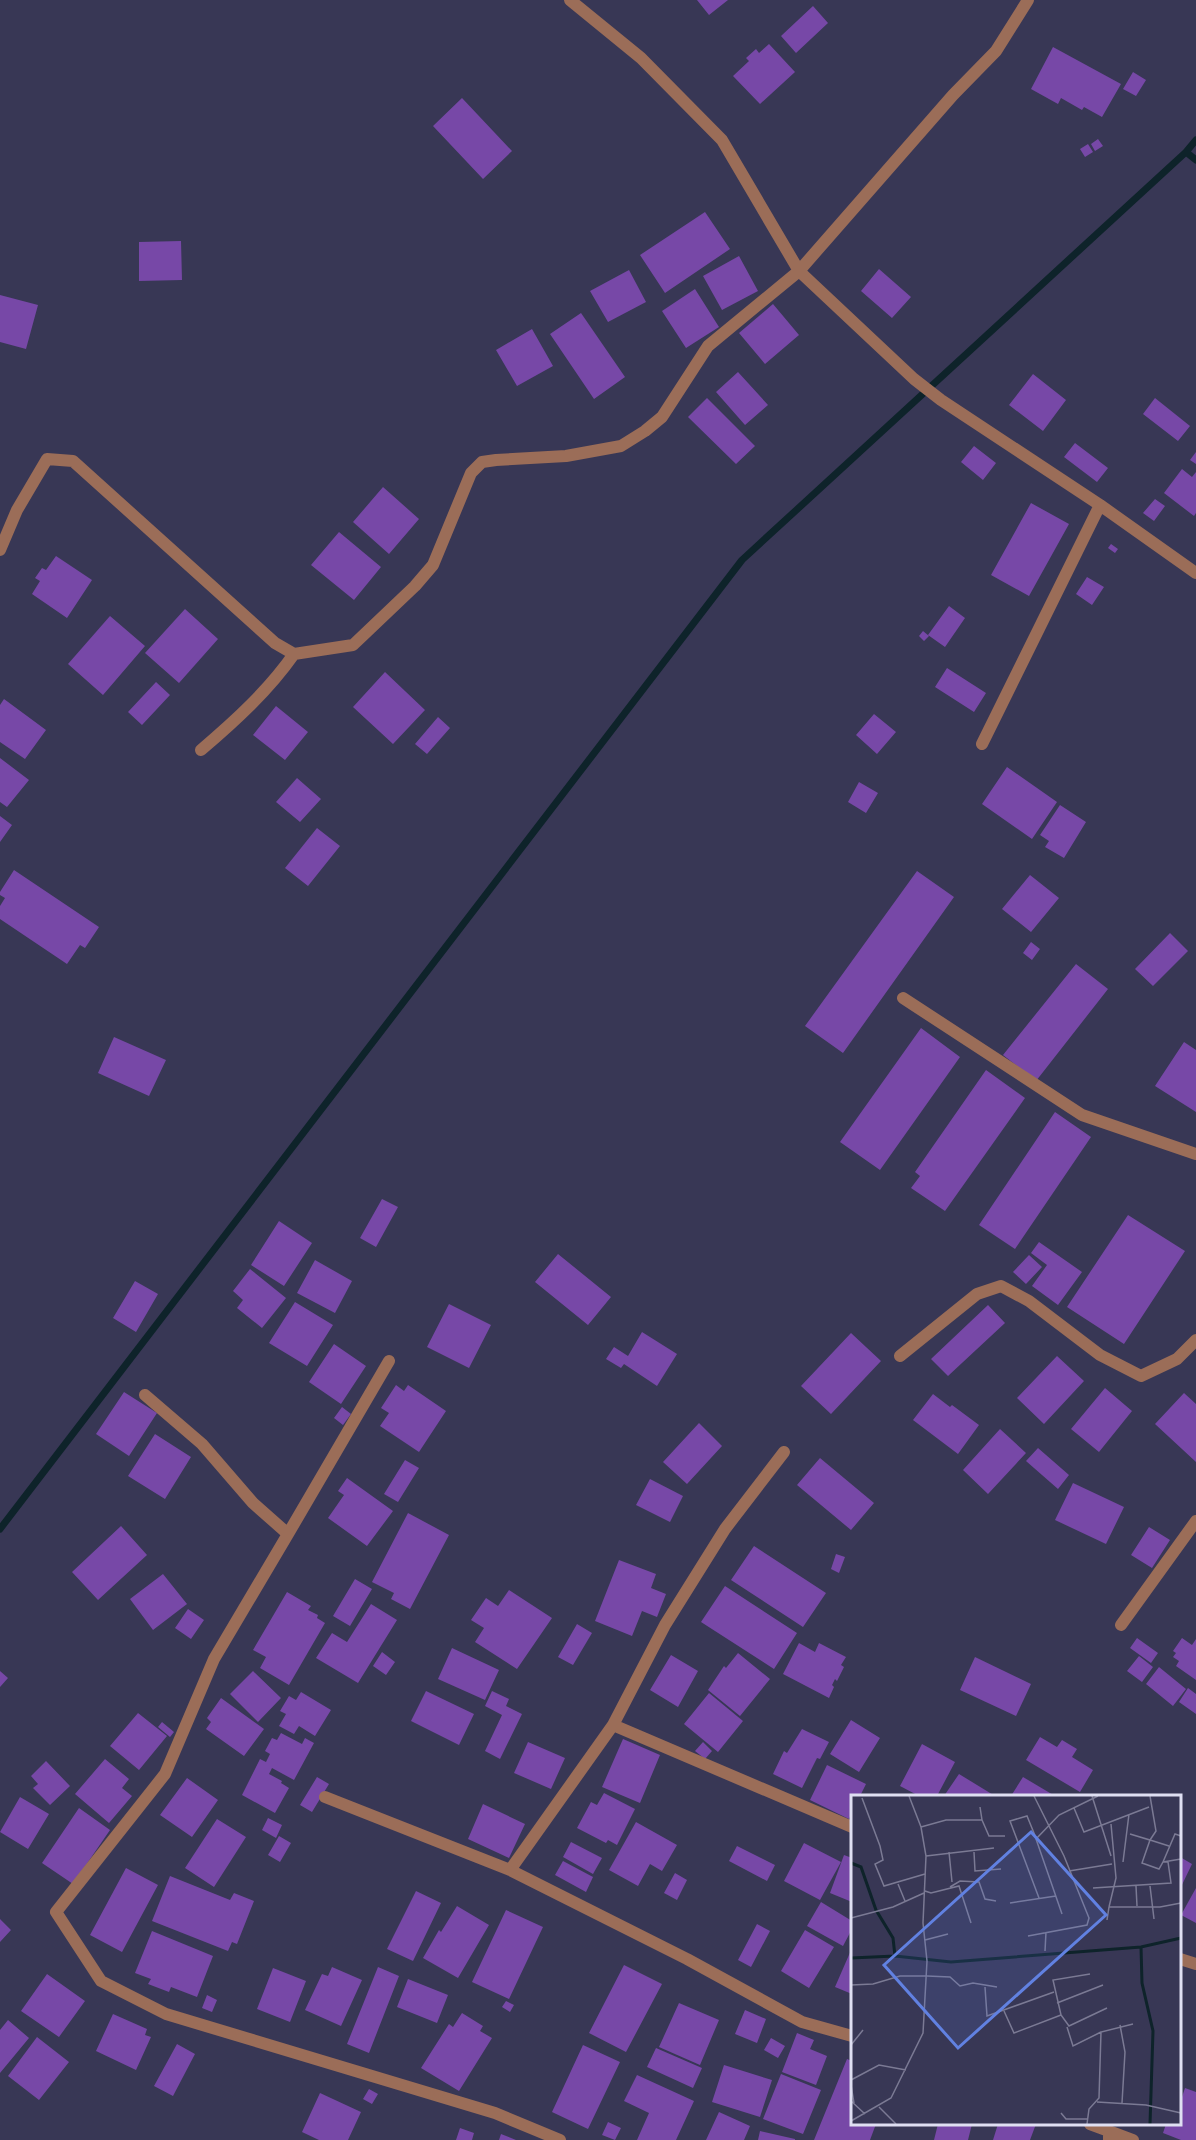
<svg xmlns="http://www.w3.org/2000/svg" width="1196" height="2140" font-family="Signika,sans-serif">
<rect width="100%" height="100%" fill="#383755"/>
<g fill="none" stroke-linecap="round" stroke-linejoin="round">
<path stroke="#0e232a" stroke-width="7" d="M1186 152 1196 160
M0 1529 742 560 1186 152 1196 140"/>
</g>
<path fill="#7748a7" d="M697 0H728L709 15Z
M813 6 828 23 796 53 781 36Z
M769 44 795 72 760 104 733 76 749 61 746 58 756 49 759 53Z
M1053 47 1121 84 1102 117 1084 107 1082 110 1061 98 1058 104 1031 89Z
M1133 72 1146 80 1136 96 1123 89Z
M462 98 512 151 483 179 433 126Z
M1098 139 1103 146 1095 151 1091 144Z
M1088 144 1093 152 1085 157 1080 149Z
M705 212 730 249 665 293 640 255Z
M181 241 182 280 139 281V242Z
M739 256 758 291 722 310 703 276Z
M879 269 911 297 892 318 861 291Z
M629 270 646 302 608 322 590 291Z
M695 289 719 327 686 348 662 311Z
M0 295 38 305 26 349 0 342Z
M773 304 799 335 765 364 739 333Z
M581 313 625 377 594 399 550 334Z
M532 329 553 366 517 386 496 350Z
M738 372 768 405 745 425 716 392Z
M1033 374 1066 400 1043 431 1009 405Z
M707 398 755 446 736 464 688 417Z
M1155 398 1190 426 1178 441 1143 414Z
M1075 443 1108 468 1097 482 1064 457Z
M974 446 996 463 983 480 961 462Z
M1196 452V464L1190 460Z
M1182 469 1192 477 1196 472V513L1194 516 1164 493Z
M383 487 419 519 389 554 353 522Z
M1155 499 1165 506 1154 521 1143 513Z
M1031 503 1069 524 1029 596 991 575Z
M339 532 381 567 354 600 311 565Z
M1111 544 1118 549 1115 553 1108 548Z
M56 556 92 580 67 618 32 594 40 581 35 578 42 568 46 570Z
M1087 577 1104 587 1092 605 1076 594Z
M949 606 965 618 945 647 928 635Z
M185 609 218 639 179 683 145 653Z
M110 616 145 646 103 695 68 664Z
M923 631 929 636 924 641 919 636Z
M947 668 986 693 974 712 935 687Z
M385 672 425 710 393 744 353 707Z
M156 682 170 695 142 725 128 712Z
M4 699 46 730 25 759 0 742V705Z
M276 706 308 732 285 760 253 735Z
M874 714 896 732 877 754 856 735Z
M438 717 450 728 427 754 415 744Z
M0 758 29 780 7 807 0 802Z
M1007 767 1057 802 1032 839 982 804Z
M297 778 321 799 300 822 276 802Z
M859 782 878 793 866 813 848 802Z
M1060 805 1086 822 1064 858 1045 847 1049 841 1040 835Z
M0 816 12 825 0 842Z
M317 828 340 846 308 886 285 868Z
M14 870 99 927 85 948 80 945 67 964 0 919V906L5 898 0 895V892Z
M917 871 954 897 843 1053 805 1026Z
M1030 875 1059 898 1031 932 1002 909Z
M1170 933 1188 951 1153 986 1135 969Z
M1031 942 1040 949 1032 960 1023 953Z
M1076 964 1108 989 1036 1081 1003 1055Z
M921 1028 960 1057 880 1170 840 1142Z
M114 1037 166 1060 149 1096 98 1073Z
M1184 1042 1196 1050V1112L1155 1086Z
M986 1070 1025 1098 945 1211 911 1188 920 1176 915 1172Z
M1055 1112 1091 1137 1015 1249 979 1225Z
M382 1199 398 1207 376 1247 360 1238Z
M1128 1215 1185 1251 1124 1344 1067 1307Z
M279 1221 312 1243 284 1286 251 1265Z
M1039 1242 1082 1272 1058 1305 1032 1286 1047 1265 1031 1253Z
M558 1254 611 1297 588 1325 535 1282Z
M1029 1255 1042 1267 1026 1284 1013 1272Z
M315 1260 352 1281 335 1313 297 1293Z
M250 1269 286 1298 262 1328 237 1308 243 1300 233 1291Z
M135 1281 158 1294 136 1332 113 1318Z
M295 1302 333 1325 307 1366 269 1343Z
M449 1304 491 1325 469 1368 427 1347Z
M988 1305 1005 1323 948 1376 931 1359Z
M642 1332 677 1354 657 1386 624 1364 621 1368 606 1359 614 1347 628 1356Z
M851 1333 881 1361 831 1414 801 1386Z
M334 1344 366 1366 341 1404 309 1382Z
M1057 1356 1084 1381 1044 1424 1017 1398Z
M396 1385 404 1391 408 1385 446 1411 419 1452 380 1426 389 1413 381 1408Z
M1105 1388 1132 1411 1099 1452 1071 1429Z
M124 1392 157 1413 129 1456 96 1434Z
M1184 1393 1196 1404V1462L1155 1424Z
M933 1394 950 1407 952 1405 979 1425 958 1454 913 1420Z
M342 1407 351 1414 343 1425 334 1418Z
M699 1423 722 1446 687 1484 663 1462Z
M1000 1429 1026 1453 988 1494 963 1470Z
M155 1434 191 1457 165 1499 128 1476Z
M1038 1448 1069 1475 1058 1489 1026 1461Z
M820 1458 874 1503 851 1530 797 1485Z
M405 1460 419 1468 398 1502 384 1494Z
M347 1478 393 1511 367 1546 328 1518 344 1495 338 1491Z
M650 1479 683 1496 670 1522 636 1505Z
M1073 1483 1124 1507 1106 1544 1055 1520Z
M408 1513 449 1535 410 1609 391 1599 394 1593 372 1582Z
M121 1526 147 1555 98 1600 72 1572Z
M1149 1527 1170 1540 1152 1568 1131 1555Z
M754 1546 826 1593 803 1627 731 1580Z
M836 1554 845 1557 839 1573 831 1569Z
M619 1560 656 1574 651 1588 666 1594 657 1617 642 1611 632 1636 595 1621Z
M163 1574 187 1604 153 1630 130 1599Z
M355 1579 372 1589 350 1626 333 1616Z
M725 1586 797 1633 774 1669 701 1622Z
M509 1590 552 1618 517 1669 475 1642 484 1628 471 1620 486 1598 498 1606Z
M287 1592 311 1606 308 1610 318 1615 317 1618 325 1623 289 1685 260 1668 266 1657 253 1650Z
M371 1604 397 1620 358 1683 316 1658 332 1633 347 1642Z
M188 1609 204 1620 191 1639 175 1628Z
M577 1624 592 1633 573 1665 558 1657Z
M1137 1638 1158 1653 1151 1663 1130 1648Z
M1182 1638 1192 1645 1196 1639V1680L1176 1666 1179 1661 1173 1657 1176 1653 1173 1651Z
M799 1643 815 1652 819 1643 846 1657 841 1665 844 1667 837 1681 835 1679 832 1685 834 1687 829 1698 783 1674Z
M452 1648 499 1670 485 1700 438 1679Z
M382 1652 395 1662 386 1675 373 1666Z
M738 1653 770 1679 740 1716 708 1690 724 1666 726 1668Z
M671 1655 698 1671 678 1707 650 1690Z
M1139 1656 1153 1667 1142 1682 1127 1671Z
M975 1657 1031 1684 1016 1716 960 1690Z
M1159 1667 1186 1689 1173 1706 1146 1684Z
M0 1671 8 1678 0 1687Z
M253 1671 281 1698 258 1722 230 1694Z
M1188 1688 1196 1694V1714L1179 1702Z
M426 1691 474 1714 459 1745 411 1721Z
M492 1691 509 1699 506 1706 522 1714 500 1759 485 1751 502 1715 485 1706Z
M301 1692 331 1710 315 1736 299 1726 294 1734 279 1726 286 1714 280 1711 289 1696 296 1700Z
M709 1693 743 1721 718 1752 684 1724Z
M221 1698 264 1729 244 1756 206 1729 211 1722 207 1718Z
M138 1713 167 1736 139 1770 110 1746Z
M851 1720 880 1738 859 1772 830 1754Z
M162 1722 174 1732 170 1737 158 1727Z
M802 1729 829 1742 820 1759 817 1758 802 1788 773 1774 784 1751 787 1753Z
M281 1733 302 1744 305 1738 314 1743 294 1780 272 1768 269 1774 282 1781 281 1783 289 1788 275 1813 242 1795 260 1759 266 1762 270 1754 265 1751 272 1738 277 1740Z
M1040 1737 1057 1747 1062 1740 1077 1749 1072 1757 1093 1770 1080 1792 1026 1760Z
M623 1739 660 1755 640 1803 602 1787Z
M528 1742 565 1758 551 1789 514 1773Z
M703 1742 712 1751 705 1759 695 1751Z
M922 1744 955 1762 937 1796H919L900 1786Z
M105 1759 129 1779 122 1788 132 1796 109 1823 75 1794Z
M46 1761 70 1786 50 1805 33 1788 38 1784 31 1776Z
M827 1765 866 1784 860 1796H852V1811L849 1819 810 1800Z
M959 1774 995 1796H944Z
M317 1777 329 1784 312 1812 300 1805Z
M1023 1777 1055 1796H1011Z
M187 1778 218 1800 192 1837 160 1815Z
M604 1793 635 1809 617 1845 608 1840 606 1843 577 1828 591 1802 597 1805Z
M20 1797 49 1814 28 1849 0 1832Z
M483 1804 525 1824 509 1858 468 1839Z
M79 1808 110 1830 73 1884 42 1863Z
M268 1818 282 1825 276 1838 262 1830Z
M217 1819 246 1837 214 1887 185 1868Z
M636 1822 677 1845 662 1871 650 1864 638 1886 609 1870Z
M279 1836 291 1843 280 1862 268 1855Z
M571 1842 602 1858 593 1874 563 1857Z
M804 1843 841 1862 820 1900 784 1881Z
M737 1846 775 1865 767 1881 729 1861Z
M844 1855 852 1858V1902L830 1893Z
M1180 1857 1192 1864 1180 1889Z
M563 1861 593 1877 586 1892 555 1875Z
M126 1868 158 1885 122 1952 90 1935Z
M675 1873 687 1880 677 1900 664 1893Z
M170 1876 230 1900 234 1893 254 1901 237 1944 232 1942 228 1951 152 1921Z
M1196 1888V1923L1181 1915Z
M416 1891 441 1903 413 1961 387 1949Z
M821 1902 852 1921V1929L843 1946 807 1926Z
M457 1906 489 1925 458 1978 423 1958 439 1930 441 1932Z
M506 1910 543 1927 509 1999 472 1982Z
M0 1919 11 1930 0 1942Z
M757 1924 770 1931 751 1967 738 1960Z
M805 1930 834 1947 809 1988 781 1971Z
M152 1931 213 1956 197 1997 171 1987 169 1992 148 1984 151 1979 135 1973Z
M852 1948V1994L835 1987Z
M624 1965 662 1984 626 2052 589 2033Z
M332 1967 362 1980 341 2026 305 2010 322 1974 328 1976Z
M378 1967 399 1976 369 2053 347 2044Z
M273 1968 306 1981 290 2022 257 2009Z
M47 1974 85 2001 59 2037 21 2011Z
M408 1979 448 1995 437 2023 397 2007Z
M207 1995 217 2000 212 2012 202 2008Z
M506 2001 514 2005 510 2012 502 2007Z
M679 2003 719 2020 700 2065 659 2047Z
M745 2010 766 2019 757 2043 735 2034Z
M462 2013 483 2026 480 2031 492 2038 459 2091 421 2068 449 2024 453 2027Z
M113 2014 147 2029 145 2035 151 2037 136 2070 96 2051Z
M8 2020 29 2038 0 2073V2030Z
M797 2033 814 2040 810 2049 827 2056 816 2085 782 2072Z
M37 2037 69 2062 39 2100 8 2076Z
M771 2038 785 2046 778 2058 764 2050Z
M177 2044 195 2054 173 2096 154 2086Z
M583 2045 620 2062 588 2129 552 2112Z
M656 2048 702 2068 693 2088 647 2067Z
M847 2059 852 2061V2124H876L870 2140H814Z
M724 2065 772 2080 760 2117 712 2102Z
M781 2074 821 2090 803 2134 763 2119Z
M637 2075 694 2101 676 2140H637L649 2113 624 2101Z
M1185 2088 1196 2092V2140H1181L1163 2133 1166 2124H1180V2103Z
M369 2089 378 2094 372 2104 363 2099Z
M320 2093 361 2112 348 2140H319L302 2132Z
M719 2112 750 2126 744 2140H706Z
M608 2122 621 2128 615 2140 602 2135Z
M938 2124H972L968 2140H934Z
M998 2124H1036L1030 2140H993Z
M460 2128 474 2133 472 2140H456Z
M760 2131 795 2139V2140H758Z
M501 2134 516 2140H499Z"/>
<g fill="none" stroke-linecap="round" stroke-linejoin="round">
<path stroke="#9b6d58" stroke-width="12" d="M570 0 641 58 722 140 799 271 914 379 941 400 1100 505 1196 573
M0 550 17 510 47 459 73 461 275 643 294 654
M982 744 1100 505
M201 750C235 721 268 691 294 654L353 645 415 586 433 565 471 473 482 462 496 460 566 456 621 446 645 431 662 417 708 346 799 271 953 95 996 51 1028 0
M903 998 1082 1115 1196 1154
M900 1356 977 1294 1001 1286 1029 1301 1100 1355 1141 1376 1177 1359 1196 1340
M389 1361 288 1534 214 1659 165 1774 56 1912 101 1981 166 2014 495 2113 560 2140
M145 1395 202 1444 253 1503 288 1534
M1121 1625 1196 1521
M613 1725 852 1827
M325 1797 510 1870 687 1959 802 2022 852 2036
M510 1870 613 1725 665 1625 725 1529 784 1452
M1180 1959 1196 1964
M1090 2124 1109 2131V2140
M1109 2131 1133 2140"/>
</g>
<g transform="translate(851 1795)">
<rect width="330" height="330" fill="#383755"/>
<path fill="none" stroke="#0e232a" stroke-width="3" d="M0 68 10 72 25 115 42 143 44 161M290 152 291 188 302 236 299 329M0 163 44 161 100 167 290 152 330 143"/>
<path fill="none" stroke="#7b7a94" stroke-width="1.5" d="M241 1 260 61M11 3 29 51 32 65 24 69 33 91 74 79M223 13 233 37 298 12M131 25 138 41H154M70 32 95 25H131L129 12M279 39 299 45 305 36 299 1M330 41 324 39 312 67 330 64M185 43 176 21 159 26 188 103M98 57 101 87M123 57 124 76 150 74M75 61 143 53M272 67 278 19M218 76 261 69M47 89 54 106M285 91 286 111M299 91 303 124M99 92 109 86 128 87 134 104 145 106M242 93 320 88 317 67H312L308 74 291 68 299 45 318 51M74 96 80 98 108 91 120 128M159 108 205 101M258 112 265 83 260 29M211 119 185 44 208 20 247 1M0 123 42 112 73 98M256 125 258 112H309L330 108M177 141 236 130 238 123 213 61 183 1M74 145 97 139M194 156 195 137M239 179 202 185 210 220 218 231 256 213M0 190 22 189 49 181H76L99 182 109 191 122 188 146 192M134 192 136 221 203 197M206 208 252 190M153 216 163 238 210 220M269 230 274 257 271 308M216 232 222 251 250 237M0 250 12 235M0 285 28 270 55 275M0 290 3 308M0 306 14 319M246 307 295 310 330 318M28 312 45 329M210 318 215 324H237M0 326 40 303 72 238 76 166 72 128 75 61 70 32 58 1M236 329 238 314 248 303 250 237 282 229"/>
<path fill="#6181e1" fill-opacity="0.15" stroke="#6181e1" stroke-width="3" d="M180 37 255 120 107 253 33 170Z"/>
<rect width="330" height="330" fill="none" stroke="#dfdff2" stroke-width="3"/>
</g>
</svg>
